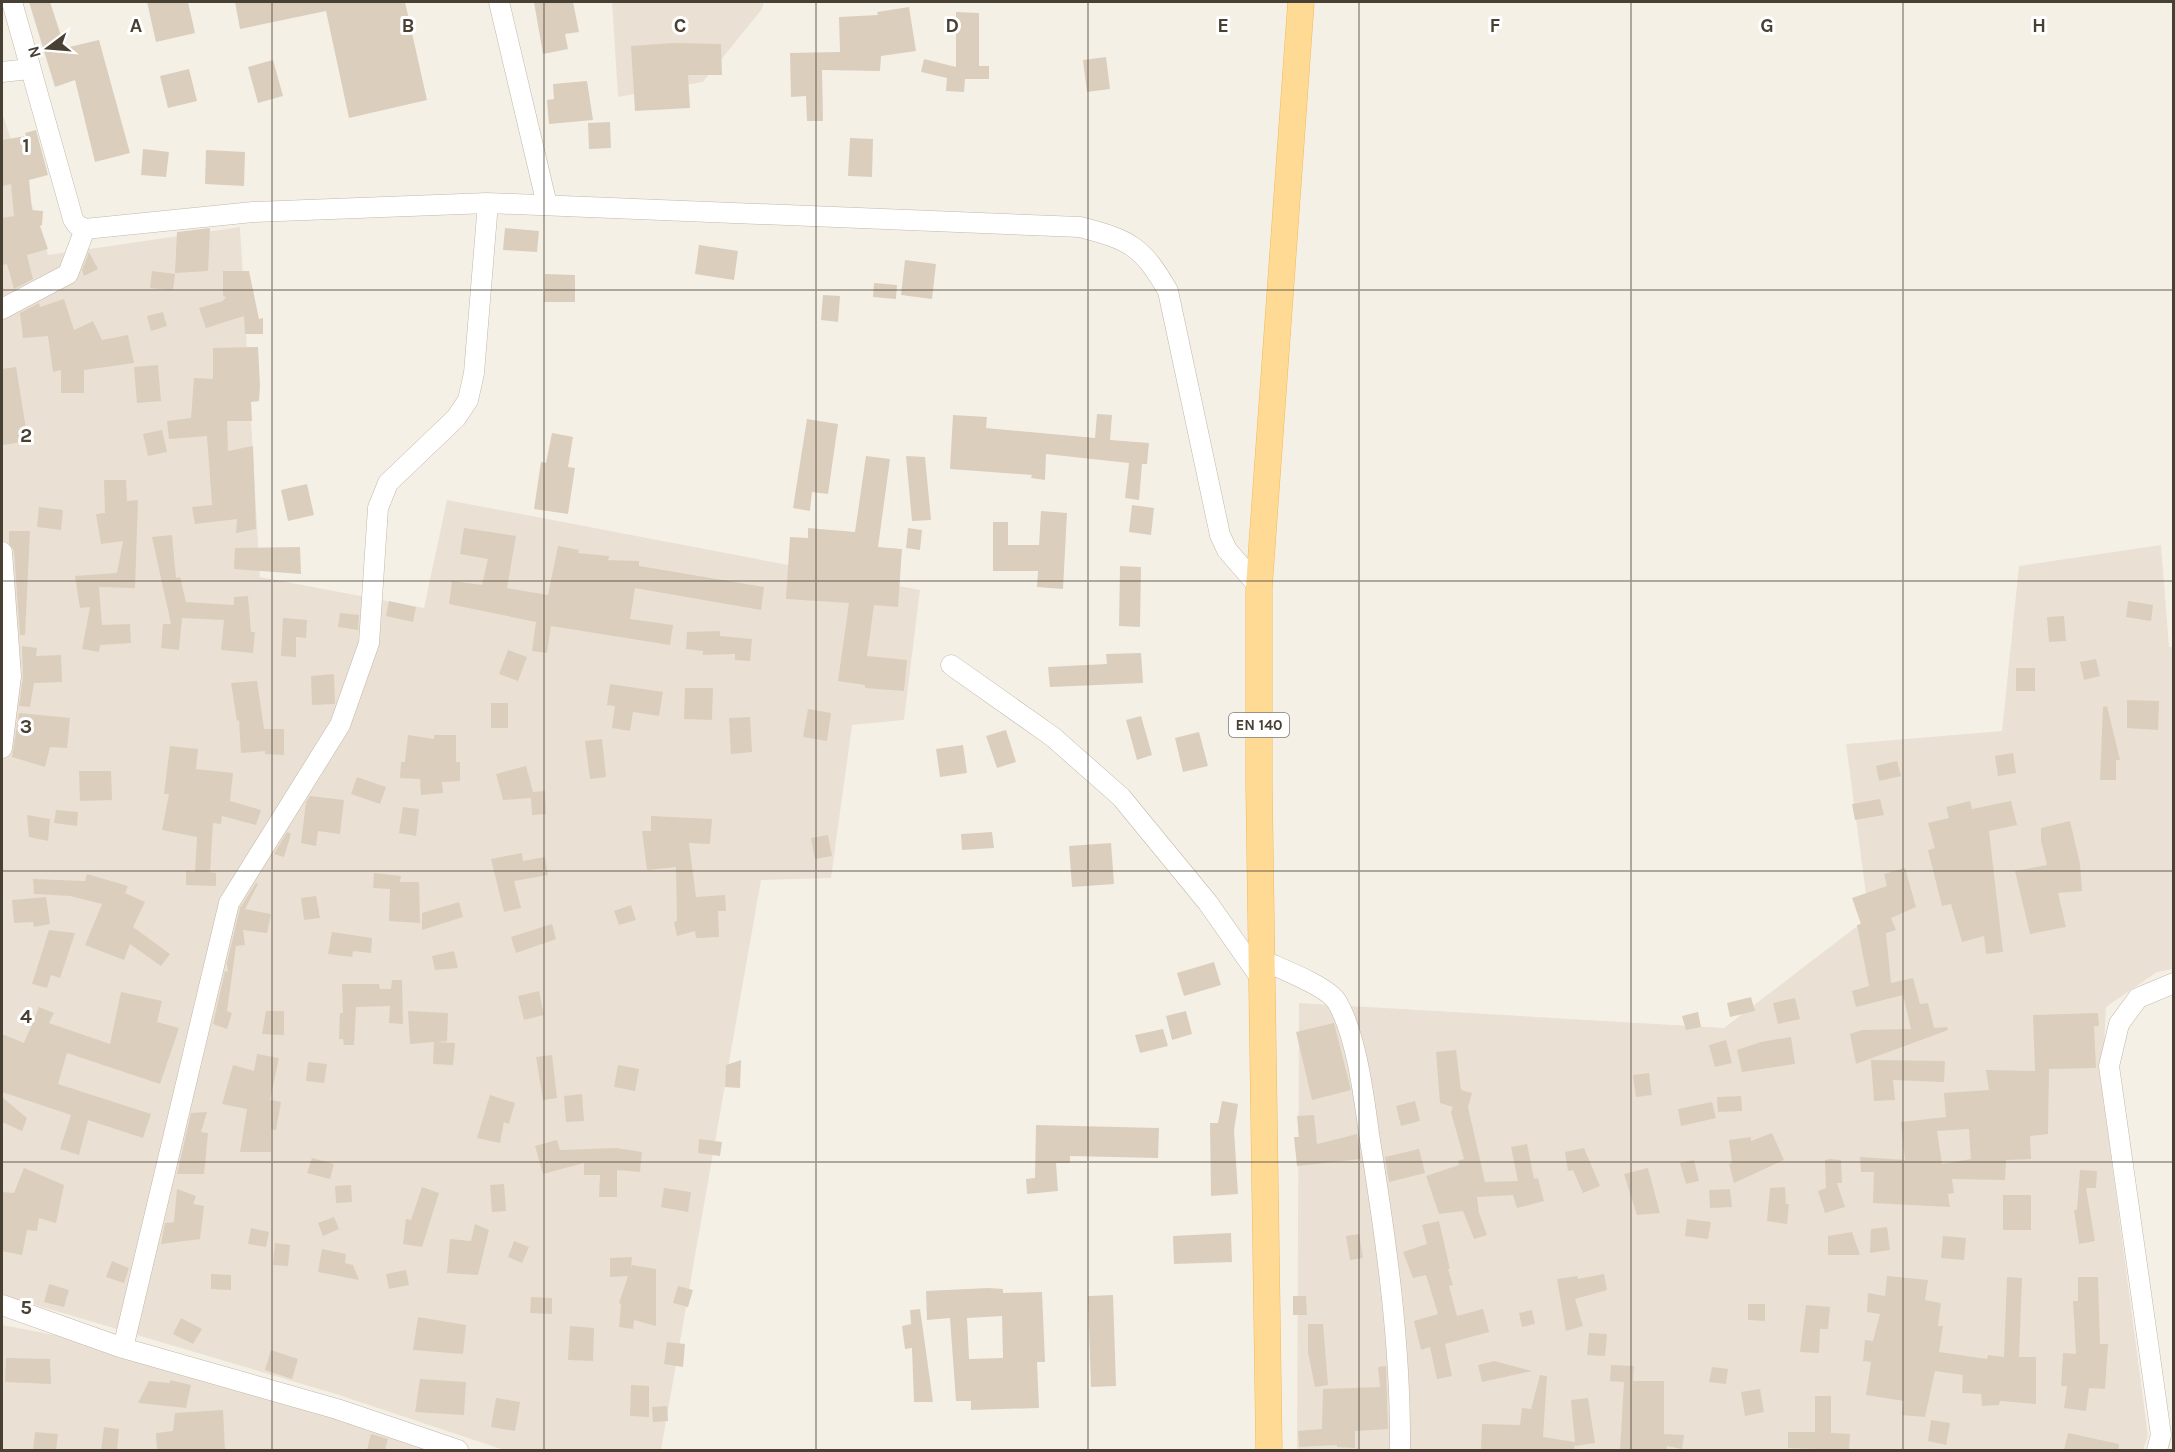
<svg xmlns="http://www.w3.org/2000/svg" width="2175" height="1452" font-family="Karla,sans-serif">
<rect width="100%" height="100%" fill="#f5f0e6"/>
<path fill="#eae1d4" d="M612 2H764L762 9 703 82 618 97Z
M2 112 48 255 240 227 260 577 424 608 447 500 920 590 904 720 852 725 831 878 761 880 661 1450H504L336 1394 2 1295Z
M2161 545 2169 647H2174L2173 969 2157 972 2106 1007 2102 1088 2148 1436 2143 1450H1297L1299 1003 1724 1028 1869 917 1846 744 2002 731 2019 566Z
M2 1325 123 1348 458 1450H2Z"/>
<path fill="#dbcebd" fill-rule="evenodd" d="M29 2H50L65 48 99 40 130 153 95 162 75 80 55 87Z
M147 2H188L195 33 156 42Z
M235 2H405L427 100 349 118 326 11 240 29Z
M534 2H573L579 32 565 34 568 49 543 54Z
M909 7 916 51 881 56 880 71 822 70 823 121H807L806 96 791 97 790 53 840 52 839 17 878 15 877 12Z
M956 12 979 13V66H989V79H965L964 92 946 91 947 78 921 72 924 59 956 67Z
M673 43 721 44 722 75H688L690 108 635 111 631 46Z
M1106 57 1110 89 1087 92 1083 60Z
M273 60 283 96 258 103 248 67Z
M189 69 197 101 168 108 160 76Z
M587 81 593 120 549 124 547 100 554 99 553 84Z
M610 122 611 148 589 149 588 123Z
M36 130 48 175 29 180 32 210 43 211 42 225 40 226 48 249 27 255 33 279 14 289 7 264 2 265V218L14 216 11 184 2 186V140L26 136 25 133Z
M850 138 873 139 872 177 848 176Z
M143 149 169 152 166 177 141 175Z
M206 150 245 152 244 186 205 184Z
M210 228 208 271 175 273 177 232Z
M505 228 539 231 537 252 503 250Z
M699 245 738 251 734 280 695 274Z
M89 252 98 269 84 276 82 270Z
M905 260 936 264 932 299 901 295Z
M152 271 175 274 173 290 150 288Z
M223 271H249L259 319 263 318V334H245L244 316 206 328 199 308 223 301 226 297 223 296Z
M545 274 575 275V302H544Z
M874 283 897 285 896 299 873 297Z
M823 295 840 296 838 322 821 320Z
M64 299 74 330 93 321 102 340 128 335 134 363 84 370V393H61V370L53 372 48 336 23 338 20 313 39 303 40 307Z
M163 312 167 326 151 331 147 316Z
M258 347 260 386 259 401 251 402 252 421H227L228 451 253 446 256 529 236 533 237 519 195 524 192 507 212 505 207 436 169 439 167 421 191 418 194 378 213 379V348Z
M158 365 161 401 137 403 134 367Z
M16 367 28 441 3 445 2 369Z
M1097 414 1112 415 1110 440 1149 443 1147 464H1142L1139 500 1125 498 1129 463 1046 454 1045 480 1031 478 1032 475 950 469 953 415 987 417 986 428 1095 438Z
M807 419 838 424 828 494 812 492 810 511 793 508Z
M162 430 167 452 148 456 143 434Z
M552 433 573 437 568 467 575 468 568 514 534 509 541 462 546 463Z
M866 456 890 459 878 547 902 549 898 607 874 605 867 656 907 660 904 691 865 688V685L838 681 849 603 786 599 790 537 808 538V528L855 532Z
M906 456 925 457 931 520 912 521Z
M104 480H126L127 501 138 500 135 588 99 587 102 625 130 624 131 643 100 645 99 652 82 649 90 607 80 608 75 576 117 573 123 541 101 544 96 514 105 513Z
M307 484 314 515 288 521 281 490Z
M1132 505 1154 508 1151 535 1129 532Z
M39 507 63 510 61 530 37 527Z
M1041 511 1067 513 1063 589 1037 587 1038 571H993V522H1008V545H1039Z
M464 528 516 536 507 588 548 595 558 546 579 550 578 553 609 556 608 560 639 561V566L764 587 761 610 635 588 630 619 673 625 670 645 551 626 547 653 532 651 536 622 449 604 452 581 482 585 488 559 460 554Z
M908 528 922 530 920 550 906 548Z
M9 531H30L25 635H20L14 551 9 543Z
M172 535 176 578 180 577 186 602 234 605V597L248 596 251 632H255L253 653 221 650 224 620 182 618 179 650 161 648 163 624H171L152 537Z
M300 547 301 574 234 569 235 548Z
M1120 566 1141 567 1140 627 1119 626Z
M389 601 416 607 413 622 386 616Z
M2128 601 2153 605 2151 621 2126 617Z
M340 613 359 615 358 630 338 627Z
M2064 616 2066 641 2049 642 2047 617Z
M283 618 307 620 306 638 296 637V657L281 656Z
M720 631V636L752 639 750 661 735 660V654L703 655V651L686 649 687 632Z
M22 646 37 648 36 656 61 655 62 682 34 683 30 707 19 706 23 677Z
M508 650 527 657 518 681 499 674Z
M1141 653 1143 683 1050 687 1048 667 1107 664 1106 654Z
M2096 659 2100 676 2084 680 2080 662Z
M2016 668H2035V691H2016Z
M334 674 335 704 312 705 311 676Z
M257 681 264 729H284V755L265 754V751L241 753 239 720 237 721 231 683Z
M610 684 663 692 659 716 633 712 630 731 612 728 615 706 607 705Z
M685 688H713L712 720 684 719Z
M2127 700 2159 701 2158 730 2127 728Z
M491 703H508V728H491Z
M2107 706 2120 760H2116V780H2100L2103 707Z
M808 709 831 713 827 741 803 737Z
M19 713 70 718 67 748 50 747 45 767 12 757Z
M1141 716 1152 755 1137 760 1126 720Z
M750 717 752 752 731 754 729 718Z
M1006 730 1016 762 997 768 986 736Z
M1199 732 1208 766 1183 772 1175 738Z
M408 735 434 739V735H456V762H460V781L442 782 443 793 421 795 420 779 400 778 401 762H405Z
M602 739 606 777 590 779 585 741Z
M963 745 967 773 940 777 936 749Z
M170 746 198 749 196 769 233 773 230 801 261 810 256 825 222 816 221 824 213 823 210 872 216 873V886L186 885V871L195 872 197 837 162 830 169 794H164Z
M2013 753 2016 773 1998 776 1995 756Z
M1897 761 1901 776 1879 781 1876 766Z
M526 766 533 792 545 791 546 814 532 815 531 798 503 800 496 774Z
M79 771H111L112 800 80 801Z
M357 777 386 787 380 804 351 794Z
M310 796 344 800 340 834 318 831 316 846 301 843 306 802Z
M1880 799 1884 815 1855 820 1852 804Z
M1970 801 1972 809 2011 801 2017 825 1989 831 2003 952 1986 954 1984 936 1962 942 1951 904 1942 906 1928 850 1935 848 1928 823 1949 818 1946 807Z
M403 807 419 809 416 836 399 833Z
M56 810 78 812 77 826 54 823Z
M27 815 50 819 48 841 29 837Z
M651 816 712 819 710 844 689 843 696 897 725 895 726 911H718L719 937 696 938 695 931 677 936 674 922 677 921 676 867 647 870 642 831H651Z
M2070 821 2080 864 2082 891 2058 893 2066 927 2030 934 2015 871 2047 865 2041 841V828Z
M287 832 291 834 284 857 274 854Z
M992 832 994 848 962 850 961 834Z
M828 835 832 856 815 859 811 838Z
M1111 843 1114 884 1072 887 1069 846Z
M522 853 523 861 545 857 548 875 514 881 521 908 504 912 491 859Z
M1905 868 1916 907 1891 918 1896 930 1886 933 1891 983 1913 978 1920 1004 1928 1003 1934 1028 1947 1027 1948 1030 1856 1064 1850 1034 1862 1030 1911 1029 1903 995 1856 1007 1852 991 1869 986 1857 925 1861 924 1852 898 1887 886 1884 874Z
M374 873 401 876 400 882H419L420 923 389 921 390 889 373 888Z
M87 874 128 886 125 893 145 902 133 927 170 954 161 966 130 944 124 960 85 945 102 904 70 896 34 894 33 879 85 881Z
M256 883 258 884 245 909 271 914 267 933 243 930 245 945 236 946 227 1011 232 1013 227 1029 213 1024 225 971 228 972 227 963 240 908Z
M316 896 320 918 304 920 301 898Z
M46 897 50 924 34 927 33 922 14 923 12 900Z
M459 902 463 917 422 930V913Z
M631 905 636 920 619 925 614 911Z
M552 924 556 939 516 953 511 937Z
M49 930 75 933 60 978 51 975 47 988 32 984Z
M332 932 372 938 371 953 353 951 352 957 328 954Z
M454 951 458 968 435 970 432 956Z
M1214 962 1221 985 1184 996 1177 973Z
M392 980H402L403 1024 389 1023 390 1006 356 1007 354 1045H344L343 1039H339L340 1013H343L342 984H379L380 989H391Z
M539 991 544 1015 524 1020 518 996Z
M121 992 162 1001 157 1022 179 1028 160 1084 67 1053 58 1084 151 1114 143 1138 88 1120 79 1155 60 1149 71 1115 2 1092V1034L24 1043 39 1007 54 1013 49 1023 110 1044Z
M1751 997 1755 1011 1730 1017 1727 1003Z
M1795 998 1800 1019 1778 1024 1773 1003Z
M266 1011H284V1035L262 1034Z
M408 1011 448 1013 447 1041 437 1042 455 1043 453 1065 433 1064 434 1042 410 1044Z
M1186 1011 1192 1034 1172 1040 1166 1016Z
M1698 1012 1701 1027 1686 1030 1682 1016Z
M2098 1013 2099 1026H2094L2096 1068 2049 1069 2048 1134 2030 1136 2031 1159 2006 1160 2005 1180 1952 1179 1954 1193 1948 1194 1950 1207 1873 1203 1874 1172H1861L1860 1157 1905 1160 1901 1122 1946 1117 1944 1093 1989 1090 1986 1070 2035 1071 2033 1015ZM1969 1129 1971 1159 1942 1164 1937 1131Z
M1334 1023 1351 1090 1312 1100 1296 1032Z
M1163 1029 1168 1046 1140 1053 1135 1035Z
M1791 1037 1795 1064 1742 1072 1737 1050 1761 1042Z
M1726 1040 1732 1063 1715 1067 1709 1045Z
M1456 1050 1461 1090 1472 1093 1468 1107 1485 1182 1518 1181 1511 1147 1527 1144 1534 1179 1538 1178 1544 1201 1517 1208 1513 1195 1477 1197 1479 1213 1487 1235 1474 1239 1463 1211 1439 1214 1426 1176 1459 1165 1458 1161 1464 1159 1451 1112 1453 1107 1440 1103 1436 1052Z
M257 1054 279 1058 270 1100 281 1102 276 1130 271 1129V1152H240L247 1109 222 1104 233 1065 254 1071Z
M552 1055 557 1098 543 1100 536 1057Z
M741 1060 740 1088 725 1087 726 1065Z
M1871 1060 1945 1061 1944 1082 1893 1080 1895 1100 1874 1101Z
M308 1062 327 1064 324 1083 306 1081Z
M618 1065 639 1069 635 1091 614 1087Z
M1649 1073 1652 1095 1636 1097 1633 1075Z
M582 1094 584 1121 566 1122 564 1096Z
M490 1095 515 1103 509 1124 504 1122 500 1143 477 1138Z
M1741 1096 1742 1111 1718 1112 1717 1097Z
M2 1097 27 1118 22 1131 2 1122Z
M1222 1101 1238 1104 1234 1130 1238 1194 1211 1196 1210 1123H1218Z
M1415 1101 1420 1121 1401 1126 1396 1106Z
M1712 1102 1716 1118 1681 1126 1678 1109Z
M207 1112 201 1132 208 1133 204 1174H177L191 1113Z
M1314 1115 1317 1144 1357 1134 1361 1159 1297 1166 1294 1137H1299L1297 1116Z
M1036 1125 1159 1128 1158 1158 1070 1156V1163H1056L1058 1191 1027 1194 1026 1179 1035 1178Z
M1772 1133 1784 1160 1734 1183 1729 1164 1732 1163 1729 1140 1751 1137V1141Z
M699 1139 722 1142 720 1156 698 1153Z
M557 1140 560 1150 616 1148 642 1152 640 1172 617 1170V1197H599L600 1175H584V1163L543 1174 535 1146Z
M1584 1148 1600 1186 1583 1193 1573 1170 1568 1171 1565 1152Z
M1419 1149 1425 1173 1389 1182 1385 1157Z
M312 1158 334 1164 330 1179 307 1173Z
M1830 1159 1841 1160 1842 1183H1837L1845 1207 1825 1213 1818 1191 1826 1188 1825 1160Z
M1694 1160 1699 1181 1686 1184 1680 1163Z
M24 1168 64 1185 56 1223 39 1218 37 1231 27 1230 22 1255 2 1251V1192L14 1193Z
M1648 1168 1660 1213 1637 1215 1624 1174Z
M2080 1170 2097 1171 2096 1188H2086L2095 1241 2079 1244 2074 1210H2077Z
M504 1184 506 1211 492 1212 490 1185Z
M351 1185 352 1202 336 1203 335 1186Z
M422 1187 439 1193 422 1247 403 1244 406 1219 411 1220Z
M1785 1187 1786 1204H1789L1787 1224 1767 1221 1770 1188Z
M664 1188 691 1192 688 1212 661 1207Z
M177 1189 196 1196 193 1204 204 1206 200 1239 161 1244 165 1223 174 1222Z
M1730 1189 1732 1207 1710 1208 1709 1190Z
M2003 1195H2031V1230H2003Z
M334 1217 339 1229 323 1236 318 1223Z
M1687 1219 1711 1222 1708 1239 1685 1236Z
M1439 1221 1450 1269H1448L1453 1285 1449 1286 1457 1316 1483 1309 1489 1332 1445 1344 1452 1376 1437 1379 1430 1347 1421 1350 1414 1321 1438 1314 1426 1275 1413 1278 1403 1252 1427 1244 1422 1225Z
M475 1224 489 1230 478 1275 447 1273 450 1239 471 1241Z
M1887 1227 1890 1250 1870 1253 1871 1229Z
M251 1228 269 1232 266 1247 248 1244Z
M1852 1232 1860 1255H1828V1236Z
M1231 1233 1232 1262 1174 1264 1173 1236Z
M1359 1234 1363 1258 1350 1260 1346 1236Z
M1943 1236 1966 1238 1964 1260 1941 1258Z
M514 1241 529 1247 522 1263 508 1257Z
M275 1243 290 1245 288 1266 273 1265Z
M322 1249 346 1254 345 1263 353 1265 359 1280 318 1272Z
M632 1257 631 1269 632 1265 656 1269V1326L634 1320 633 1329 619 1327 621 1304 619 1303 628 1276 610 1277V1258Z
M112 1261 129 1268 124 1283 106 1277Z
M406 1270 409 1285 389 1289 386 1274Z
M211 1274 231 1275V1290L211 1289Z
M1604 1274 1607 1290 1575 1299 1583 1326 1566 1331 1557 1279 1577 1276 1578 1279Z
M1887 1276 1928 1280 1925 1300 1941 1303 1938 1326H1943L1939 1352 1987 1359 1988 1355 2004 1357 2007 1277 2022 1278 2019 1357H2036V1404L2000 1401 1999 1405 1982 1406 1981 1394 1962 1393 1963 1375 1935 1371 1925 1417 1902 1415 1904 1401 1866 1395 1871 1362 1863 1361 1865 1340 1873 1341 1880 1314 1867 1312 1868 1293 1885 1296Z
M2078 1277H2098L2100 1344H2108L2105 1389 2089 1388 2086 1411 2064 1408 2067 1386H2061L2063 1353 2076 1354 2073 1301H2078Z
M49 1284 69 1290 64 1307 44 1302Z
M678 1286 693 1290 688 1307 673 1303Z
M988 1288 1003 1289V1293L1042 1292 1045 1362H1037L1039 1408 971 1410V1401H956L950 1318 927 1320 926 1291ZM1002 1316 1003 1358 969 1359 967 1318Z
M1113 1295 1116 1386 1091 1387 1088 1296Z
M1293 1296H1306L1307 1315H1293Z
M531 1297 552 1298V1314L530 1313Z
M1748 1304H1765V1321L1748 1320Z
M1806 1305 1830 1307 1828 1329H1820L1819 1353 1800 1352Z
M920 1309 922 1323 933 1402H914L912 1348 905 1349 902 1326 911 1324 910 1310Z
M1532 1310 1535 1324 1522 1327 1519 1313Z
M418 1317 466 1325 463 1354 413 1350Z
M181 1318 202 1329 193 1344 173 1334Z
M1308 1324H1323L1328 1385 1315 1387 1308 1353Z
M570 1326 594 1328 593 1361 568 1360Z
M1589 1333 1607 1334 1605 1356 1587 1355Z
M667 1342 685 1344 683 1367 664 1364Z
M271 1350 298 1359 292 1379 265 1370Z
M6 1358 50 1359 51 1384 5 1382Z
M1494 1361 1532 1371 1482 1382 1478 1365Z
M1611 1365 1634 1366 1633 1381H1664V1434L1684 1435 1682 1449 1667 1446V1450H1620L1624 1382 1610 1381Z
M1386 1366 1388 1429 1355 1431V1448L1337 1447V1445L1299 1447 1298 1431 1322 1429 1323 1389 1380 1387 1378 1367Z
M1712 1367 1728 1369 1726 1384 1709 1382Z
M1540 1375 1547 1376 1543 1437 1575 1442 1571 1400 1588 1398 1595 1443 1575 1446V1443L1574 1450H1481L1482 1424 1520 1425 1522 1408 1531 1409Z
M420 1379 466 1382 464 1415 415 1412Z
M170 1380 191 1385 186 1408 138 1403 149 1381 170 1383Z
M631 1385 649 1386V1417L630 1416Z
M1760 1389 1764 1412 1745 1416 1741 1392Z
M1815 1396H1831V1433L1850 1434 1849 1450 1788 1448V1432H1815Z
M496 1398 520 1402 515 1431 491 1427Z
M667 1406 668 1421 653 1422 652 1407Z
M223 1410 225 1450H157L156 1433 173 1431 175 1413Z
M1931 1420 1950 1423 1946 1445 1928 1441Z
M104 1427 119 1429 117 1450H101Z
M35 1432 58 1434 56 1450H33Z
M2068 1433 2119 1444 2118 1450H2064Z
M371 1434 388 1439 385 1450H367Z"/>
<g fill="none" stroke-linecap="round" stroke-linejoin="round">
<defs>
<path id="minor" d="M12 2 73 219 77 225 85 229 253 212 488 203 1080 227C1130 240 1142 246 1168 291L1220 535 1227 550 1259 587
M499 2 547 205
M2 72 29 69
M2 309 68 274 85 229
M2 552 11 676 2 748
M951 665 1053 737 1121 797 1208 903 1262 980
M1262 960C1279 968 1328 986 1337 1002 1356 1034 1364 1096 1369 1134 1386 1239 1401 1344 1400 1450
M2 1305 123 1348 337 1409 458 1450
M123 1348 229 903 340 725 369 643 378 508 388 483 456 418 468 400 474 373 488 203
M2157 1450 2161 1435 2109 1066 2119 1024 2138 998 2174 983"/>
<path id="major" d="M1269 1450 1259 785V587L1301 2"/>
</defs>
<use href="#minor" stroke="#c2b7a8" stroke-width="21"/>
<use href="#major" stroke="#f1ba58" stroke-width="27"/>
<use href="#minor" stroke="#fff" stroke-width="20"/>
<use href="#major" stroke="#ffda95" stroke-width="26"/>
</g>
<path fill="none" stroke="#494034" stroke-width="1.5" stroke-opacity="0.55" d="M272 2V1450M544 2V1450M816 2V1450M1088 2V1450M1359 2V1450M1631 2V1450M1903 2V1450M2 290H2174M2 581H2174M2 871H2174M2 1162H2174"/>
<g text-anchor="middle" stroke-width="6" stroke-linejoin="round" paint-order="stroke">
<rect fill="#fff" stroke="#807971" stroke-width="1.5" x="1229" y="713" width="60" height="24" rx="4.5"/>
<g font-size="15" font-weight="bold" fill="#494034">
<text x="1259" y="730">EN 140</text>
</g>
</g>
<g font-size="20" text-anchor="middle" font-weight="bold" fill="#494034" stroke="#fff" stroke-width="6" stroke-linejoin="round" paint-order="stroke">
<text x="136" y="32">A</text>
<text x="408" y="32">B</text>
<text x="680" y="32">C</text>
<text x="952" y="32">D</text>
<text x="1223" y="32">E</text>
<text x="1495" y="32">F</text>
<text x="1767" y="32">G</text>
<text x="2039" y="32">H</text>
<text x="26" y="152">1</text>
<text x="26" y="442">2</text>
<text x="26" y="733">3</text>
<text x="26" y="1023">4</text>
<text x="26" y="1314">5</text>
</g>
<rect width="2175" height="1452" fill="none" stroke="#494034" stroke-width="6"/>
<g transform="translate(48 48) rotate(254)" stroke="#ffffff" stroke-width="4.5" paint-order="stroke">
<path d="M0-4.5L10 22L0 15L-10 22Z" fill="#494034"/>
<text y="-9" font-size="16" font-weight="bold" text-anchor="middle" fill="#494034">N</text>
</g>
</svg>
